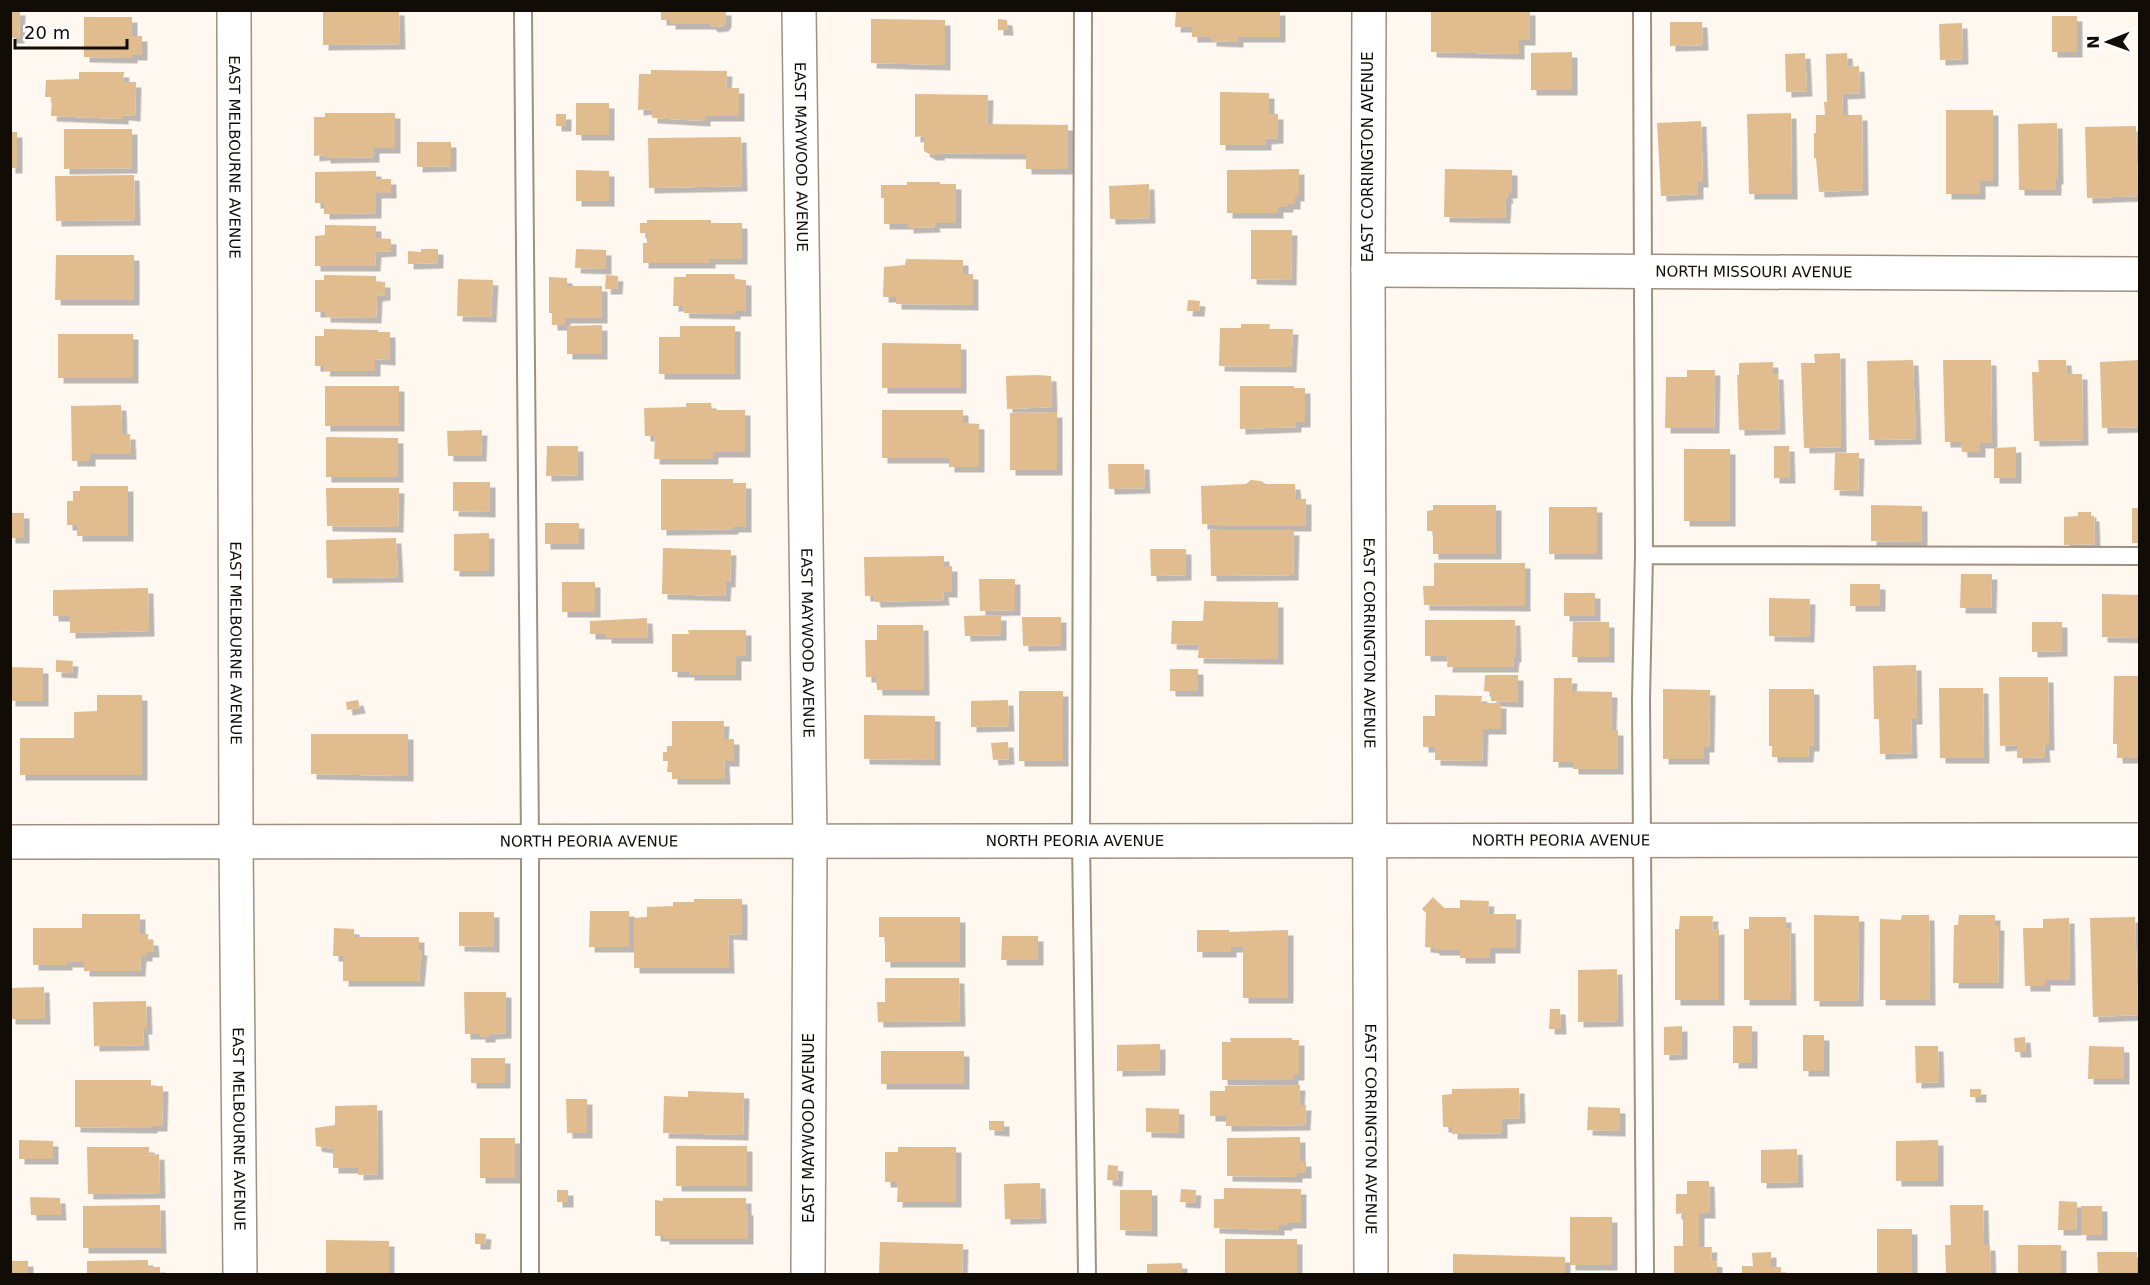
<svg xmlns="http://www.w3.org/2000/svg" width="2150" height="1285" font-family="'DejaVu Sans',sans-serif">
<defs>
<filter id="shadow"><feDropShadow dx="5.5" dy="5.5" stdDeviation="0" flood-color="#0004"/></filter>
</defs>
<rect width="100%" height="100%" fill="#fff8f1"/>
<path fill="#e1bc8f" filter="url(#shadow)" d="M10 10H20L19 38H10Z
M323 10H399L400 44 323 45Z
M661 10H726V22L723 26 713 27 710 24H670V20H661Z
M1176 10H1280V37H1238V42L1211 41V37H1192V27H1175Z
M1431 10H1530V40H1519V54L1431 52Z
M2052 16H2077V52H2052Z
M84 17H132V36H142V55H132V58L84 57Z
M871 19 945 20V65L871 63Z
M998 19 1007 20 1008 30H998Z
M1670 22H1702L1703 45 1670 46Z
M1962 23 1963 59 1940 60 1939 24Z
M1572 52V90H1531V53Z
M1805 53 1807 91 1786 92 1785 54Z
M1847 53 1848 67 1859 66 1860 93 1842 94 1843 115H1862L1863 190 1819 192 1816 158H1814V133H1816V115H1825L1824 102H1827L1826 54Z
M651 70 727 71 726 88H739V116H705V121L652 118V109L638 110 639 74H651Z
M79 72H124L123 82H136L135 116 123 115V119L51 116 52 97H45L46 80 79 79Z
M1220 92 1269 93V114H1278V138L1266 139V145H1220Z
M915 94 988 95 987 124 1068 125V169H1026V154L939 153 940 155H931L924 151V136L915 137Z
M576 103H609V135H576Z
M1946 110H1993V181H1980V194H1946Z
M325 113H395V148H374V157L325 158V155L314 156V117H325Z
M1791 113 1792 194H1749L1747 114Z
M556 114H566V126H556Z
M1701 121 1703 182H1698V194L1661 196 1657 123Z
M2057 123 2058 179H2056V190H2019L2018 124Z
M2136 126 2138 196 2087 198 2085 127Z
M64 129H132V168L64 169Z
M10 132H17V168H10Z
M741 137 742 186 649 188 648 138Z
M417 142H451V166L417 167Z
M1299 169V196H1295V204H1288V207H1278V213H1227V170Z
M1445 169 1512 170V193H1507L1508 198H1506L1505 218 1444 217Z
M576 170 609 171V201H576Z
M376 171V179H391V193H376V213L324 214V203H315V172Z
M134 175 135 220 56 221 55 176Z
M907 182H940V184H956V223H934L935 227 908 228V224H884V198H881V185H907Z
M1149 184 1150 218 1110 219 1109 186Z
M647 220H711V223H742V259H710V263H643V243H647V233H640V223H647Z
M325 225 376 226V238L391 239V251L376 252 375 266H315V236L325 235Z
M1251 230H1292L1291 280 1251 279Z
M421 249H438V263L408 264V251L421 252Z
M576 249 606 250V269L575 268Z
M56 255H134V300H55Z
M906 259 963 260V274H973V305L896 304V297H883L884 267 905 265Z
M686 274H734L735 279 746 280V311H735V314L684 313 683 306H673L674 277H686Z
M324 275 376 276V282H385V295L377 296 376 318 325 317V312H315V280H324Z
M606 275 618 276 617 289H605Z
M549 277 567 278V286H602V318H565V325H552V313H549Z
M458 279 493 280 491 317 457 316Z
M1188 300 1200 301 1199 311H1187Z
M1241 324H1270L1269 329H1293L1291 367 1219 366 1220 328H1241Z
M602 325V354H567V326Z
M680 326H735V374H659V337H680Z
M324 329 378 330V332H390V360L375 359V371H324L325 366H315V336H324Z
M58 334H133V378H58Z
M882 343 961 344V388H882Z
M1840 353 1841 447 1804 448 1801 363H1815L1814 354Z
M1913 360 1916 439 1869 440 1867 361Z
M1943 360H1991L1992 443H1980V452H1962L1961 442H1945Z
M2038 360H2066L2067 374H2082L2083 440 2034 441 2032 372H2039Z
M2140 360V427L2102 428 2100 362Z
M1773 362V374H1778L1780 429 1739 430 1737 375H1739V363Z
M1687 370H1715L1714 428H1665L1666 377H1687Z
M1037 375 1051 376 1052 407 1007 409 1006 376Z
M325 386H399V426H325Z
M1240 386H1294V388H1305V422H1296V427L1240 429Z
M686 403H711L712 410H745V452H713V459H654L655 436H645L644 408 686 407Z
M121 405 122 434H130L131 454H90V461H72L71 406Z
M882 410H963V423L979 424V467H949V458H882Z
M1057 412V470H1010V413Z
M482 430 481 456H448L447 431Z
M326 437 398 438V477H326Z
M547 446H578V475L546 476Z
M1774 446H1789L1790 478H1774Z
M2016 447V478H1994V448Z
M1684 449H1730V521H1684Z
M1835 453H1859L1858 491 1834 490Z
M1108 464H1144L1145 488 1109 489Z
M661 479H733V483H746V527H733V529L661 530Z
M1251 480 1261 481 1266 484H1295L1296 499H1306V526H1218V525L1202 524 1201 486 1246 484Z
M453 482H490V512L453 511Z
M80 486H128V536H77V525H67V501H73V491H80Z
M326 488H399L398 527 327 526Z
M1433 505H1496V554H1433V531H1427V511L1433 510Z
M1871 505 1922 506V542L1871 541Z
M1549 507H1597V554H1549Z
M2132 508H2140V543H2132Z
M2078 512H2091V516H2094L2095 544 2064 545V517L2078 516Z
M10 513H24V538H10Z
M545 523H579V544H545Z
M1210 530H1294L1293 575 1211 576Z
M489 533V571H454V534Z
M396 538 398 577 327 578 326 540Z
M663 548 731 550 730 582H726L725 596 662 594Z
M1150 549H1186V575L1151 576Z
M944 556V566H952V592H943L944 600 875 602 874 596H865L864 557Z
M1434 563H1525V606L1424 605 1423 586H1434Z
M1961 574H1992L1991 608H1960Z
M979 579H1015V610L980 611Z
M562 582H595V612H562Z
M1850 584H1880V606H1850Z
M148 588 149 631 70 633V616H53V590Z
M1564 593H1595V616H1564Z
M2102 594 2140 595V638L2102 637Z
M1769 598 1810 599 1809 637 1769 636Z
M1204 601 1278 602V659L1198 658 1199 645 1171 644 1172 621H1203Z
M1001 615V635L965 636 964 616Z
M1022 617H1061V645L1023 646Z
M647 618 648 638H606V634H590V621Z
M1425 620H1515L1516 657H1514L1513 667H1447L1448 656H1425Z
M1573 622H1609V657H1572Z
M2032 622H2062V651L2032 652Z
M877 625H923L924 690H877L876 677H866L865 640H877Z
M688 630H746V656H736V675H689V672H672V634H689Z
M56 660 73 661 72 673 56 672Z
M1916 665 1917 719H1911L1912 753 1880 754 1879 719H1874L1873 666Z
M10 667 43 668V701H10Z
M1170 669H1198V691H1170Z
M1485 675H1518V702L1491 701V692L1484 691Z
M2114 676H2140V758H2117V744H2113Z
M1999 677H2048L2049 745H2044L2045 757 2017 758V745L2000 746Z
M1554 678H1572L1571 691 1612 692 1611 730H1618V769H1573V762H1553Z
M1939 688H1983L1984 758H1940Z
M1663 689 1710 690 1709 747H1704V759H1663Z
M1769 689H1814V746H1809L1808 757H1772V746H1769Z
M1019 691H1063V761H1019Z
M97 695H142V775H20V738H74V712L97 711Z
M1435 695 1482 696 1481 703H1501V729H1483L1482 761 1435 760V747H1423V716H1435Z
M358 700 360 708 347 710 346 702Z
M1008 700 1009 726 971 727V701Z
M864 715 935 716V760L864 759Z
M672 721H724L723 739H734V761H724L725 779H672V772H667L668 761H663V752H667V746H672Z
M311 734H408V776L311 774Z
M1008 742 1009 759 993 760 991 743Z
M1433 897 1444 908H1460V900L1489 901 1488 914H1516L1515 948H1490V958H1460V950H1434V948L1425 947 1426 913 1422 909Z
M694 899H742V935L728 934 729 968H634V918L647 917V907L673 906V902H694Z
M590 911H629V947H589Z
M459 912H494V947L459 946Z
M82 914H140V934H148V940H153L154 952H147V956H141L140 971H84V962H67V965H33V928H82Z
M1814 915 1859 916 1858 1001H1814Z
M1902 915H1929L1930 1000H1880V919L1901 920Z
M1959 915H1995V925H1999L1998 983H1953L1954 925H1958Z
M1680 916H1713L1712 930 1719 929V1000H1675V929H1679Z
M879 917H960V962H885V937H879Z
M1749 917H1786V928H1790L1791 1000H1744V929H1749Z
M2135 917 2138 1015 2093 1017 2090 918Z
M2069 918 2070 980H2045V986H2025L2023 928H2043V919Z
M334 928 354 929V937H419V950H422L419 981H343V956H333Z
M1197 930H1229V932L1288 930V998H1243V947H1231V952H1197Z
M1002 936H1038V960H1001Z
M1617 969 1618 1021 1578 1022V970Z
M885 978H959L960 1021 878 1022 877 1002H885Z
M44 987 45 1019H10V988Z
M464 992H506V1033L490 1034V1037H480V1034H465Z
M146 1001 147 1029H143L144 1045 94 1046 93 1002Z
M1550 1009H1560L1561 1029H1549Z
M1682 1026V1054L1664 1055V1027Z
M1733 1026H1752V1063H1733Z
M1803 1035H1824V1071H1803Z
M2025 1037 2026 1052H2015L2014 1038Z
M1230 1038H1292V1040H1299V1075H1293V1080H1222V1042H1231Z
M1160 1044V1070L1117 1071V1045Z
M1915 1046H1938L1939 1082 1916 1083Z
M2089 1046 2124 1047V1079H2088Z
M881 1051H964V1084H881Z
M471 1058H505V1083H471Z
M75 1080H151V1086H163L162 1126H152V1128L75 1127Z
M1300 1085 1299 1105H1306L1305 1125 1226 1126V1116H1210V1091H1225V1086Z
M1519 1088 1520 1118 1502 1119V1133L1452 1134V1127H1443L1442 1095 1452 1094V1089Z
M1970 1089H1981V1097H1970Z
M688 1091 744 1093 743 1135 663 1133 664 1096 688 1097Z
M566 1099H587V1133H567Z
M377 1105 378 1174 358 1175V1168H333V1149L316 1146 315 1128 335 1125V1106Z
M1588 1107 1620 1108V1131L1587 1130Z
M1146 1108 1179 1109V1133L1146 1132Z
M989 1121H1004V1131L989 1130Z
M1300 1137V1161H1306V1173H1297V1177L1227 1176V1138Z
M480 1138H515V1178H480Z
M19 1140 53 1141V1159H19Z
M1938 1140V1181H1896V1141Z
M676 1146H747V1186H676Z
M87 1147H149V1155L159 1154 160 1193 88 1194Z
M898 1147H956V1202H897L898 1182H885V1152H898Z
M1797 1149 1798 1182 1761 1183V1150Z
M1108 1165 1118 1166 1117 1181 1107 1180Z
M1687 1181H1709L1710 1213H1699V1247H1712L1711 1261 1717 1262V1274H1674V1246H1683V1213L1676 1214V1194H1687Z
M1040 1183 1041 1218 1005 1219 1004 1184Z
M1224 1188 1301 1189V1223H1287V1225H1279V1230L1214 1228V1199H1224Z
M1181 1189 1196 1190 1195 1203 1180 1202Z
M557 1190H568V1202H557Z
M1120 1190H1152V1231L1120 1230Z
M30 1197 60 1198 61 1215H31Z
M663 1198H746V1210H748V1239H664V1236H655V1200L663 1201Z
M2059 1201 2077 1202 2076 1230H2058Z
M160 1205 161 1248H83V1206Z
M1950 1205H1983L1984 1245H1990L1991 1274H1946L1945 1245H1951Z
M2081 1206H2102V1235H2081Z
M1570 1217H1612V1265H1570Z
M1877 1229H1912V1274H1877Z
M475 1233 486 1234 485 1244H475Z
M1225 1239H1297V1274H1225Z
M326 1240 389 1241V1274H326Z
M880 1242 963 1244 962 1274H879Z
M2018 1245H2061V1274H2018Z
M1771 1252V1267H1781V1274H1742V1266H1753L1752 1253Z
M2097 1252H2137V1274H2098Z
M1453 1254 1565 1257V1274H1453Z
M148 1260V1267H160V1274H87V1261Z
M10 1261H28V1274H10Z
M1182 1263V1274H1147V1264Z"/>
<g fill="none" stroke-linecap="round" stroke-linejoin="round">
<defs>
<path id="lane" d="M523 10 530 841V1274
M1083 10 1081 840 1087 1274
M1642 10 1644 555 1641 699 1645 1274
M1644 555 2140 556"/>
<g id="street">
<path id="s1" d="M234 10 236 842 240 1274"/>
<path id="s2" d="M799 10 810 840 808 1274"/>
<path id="s3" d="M1369 10 1368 270 1371 1274"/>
<path id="s4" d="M1368 270 2140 274"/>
<path id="s5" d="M10 842 2140 840"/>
</g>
</defs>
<use href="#lane" stroke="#a09080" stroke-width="20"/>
<use href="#street" stroke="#a09080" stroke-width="36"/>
<use href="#lane" stroke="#fff" stroke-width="16"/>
<use href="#street" stroke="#fff" stroke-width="33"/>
</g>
<g text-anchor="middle" stroke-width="6" stroke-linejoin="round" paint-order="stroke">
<g font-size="15" fill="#120c07" stroke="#fff">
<text dy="5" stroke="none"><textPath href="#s1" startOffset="147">EAST MELBOURNE AVENUE</textPath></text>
<text dy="5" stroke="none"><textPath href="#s2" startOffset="147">EAST MAYWOOD AVENUE</textPath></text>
<text transform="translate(1368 157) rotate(-90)" y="5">EAST CORRINGTON AVENUE</text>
<text dy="5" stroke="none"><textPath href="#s4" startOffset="386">NORTH MISSOURI AVENUE</textPath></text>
<text dy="5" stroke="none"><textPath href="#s2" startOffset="633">EAST MAYWOOD AVENUE</textPath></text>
<text dy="5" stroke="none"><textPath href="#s3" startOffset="633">EAST CORRINGTON AVENUE</textPath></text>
<text dy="5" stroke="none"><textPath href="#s1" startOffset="633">EAST MELBOURNE AVENUE</textPath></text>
<text dy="5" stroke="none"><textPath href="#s5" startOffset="1065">NORTH PEORIA AVENUE</textPath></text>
<text dy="5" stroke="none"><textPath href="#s5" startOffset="1551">NORTH PEORIA AVENUE</textPath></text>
<text dy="5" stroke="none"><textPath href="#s5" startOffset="579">NORTH PEORIA AVENUE</textPath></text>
<text dy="5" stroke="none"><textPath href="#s1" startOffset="1119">EAST MELBOURNE AVENUE</textPath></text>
<text transform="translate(809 1128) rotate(-90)" y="5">EAST MAYWOOD AVENUE</text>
<text dy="5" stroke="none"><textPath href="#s3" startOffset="1119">EAST CORRINGTON AVENUE</textPath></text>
</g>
</g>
<rect width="2150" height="1285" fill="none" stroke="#120c07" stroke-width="24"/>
<g transform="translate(2108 42) rotate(269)" stroke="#ffffff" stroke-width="4.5" paint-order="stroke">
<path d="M0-4.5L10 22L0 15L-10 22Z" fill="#120c07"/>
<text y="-9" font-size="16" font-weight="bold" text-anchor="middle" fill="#120c07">N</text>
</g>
<path d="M15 39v9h112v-9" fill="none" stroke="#120c07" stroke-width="3"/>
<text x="24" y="39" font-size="18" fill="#120c07" stroke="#ffffff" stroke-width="4.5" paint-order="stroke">20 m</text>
</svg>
